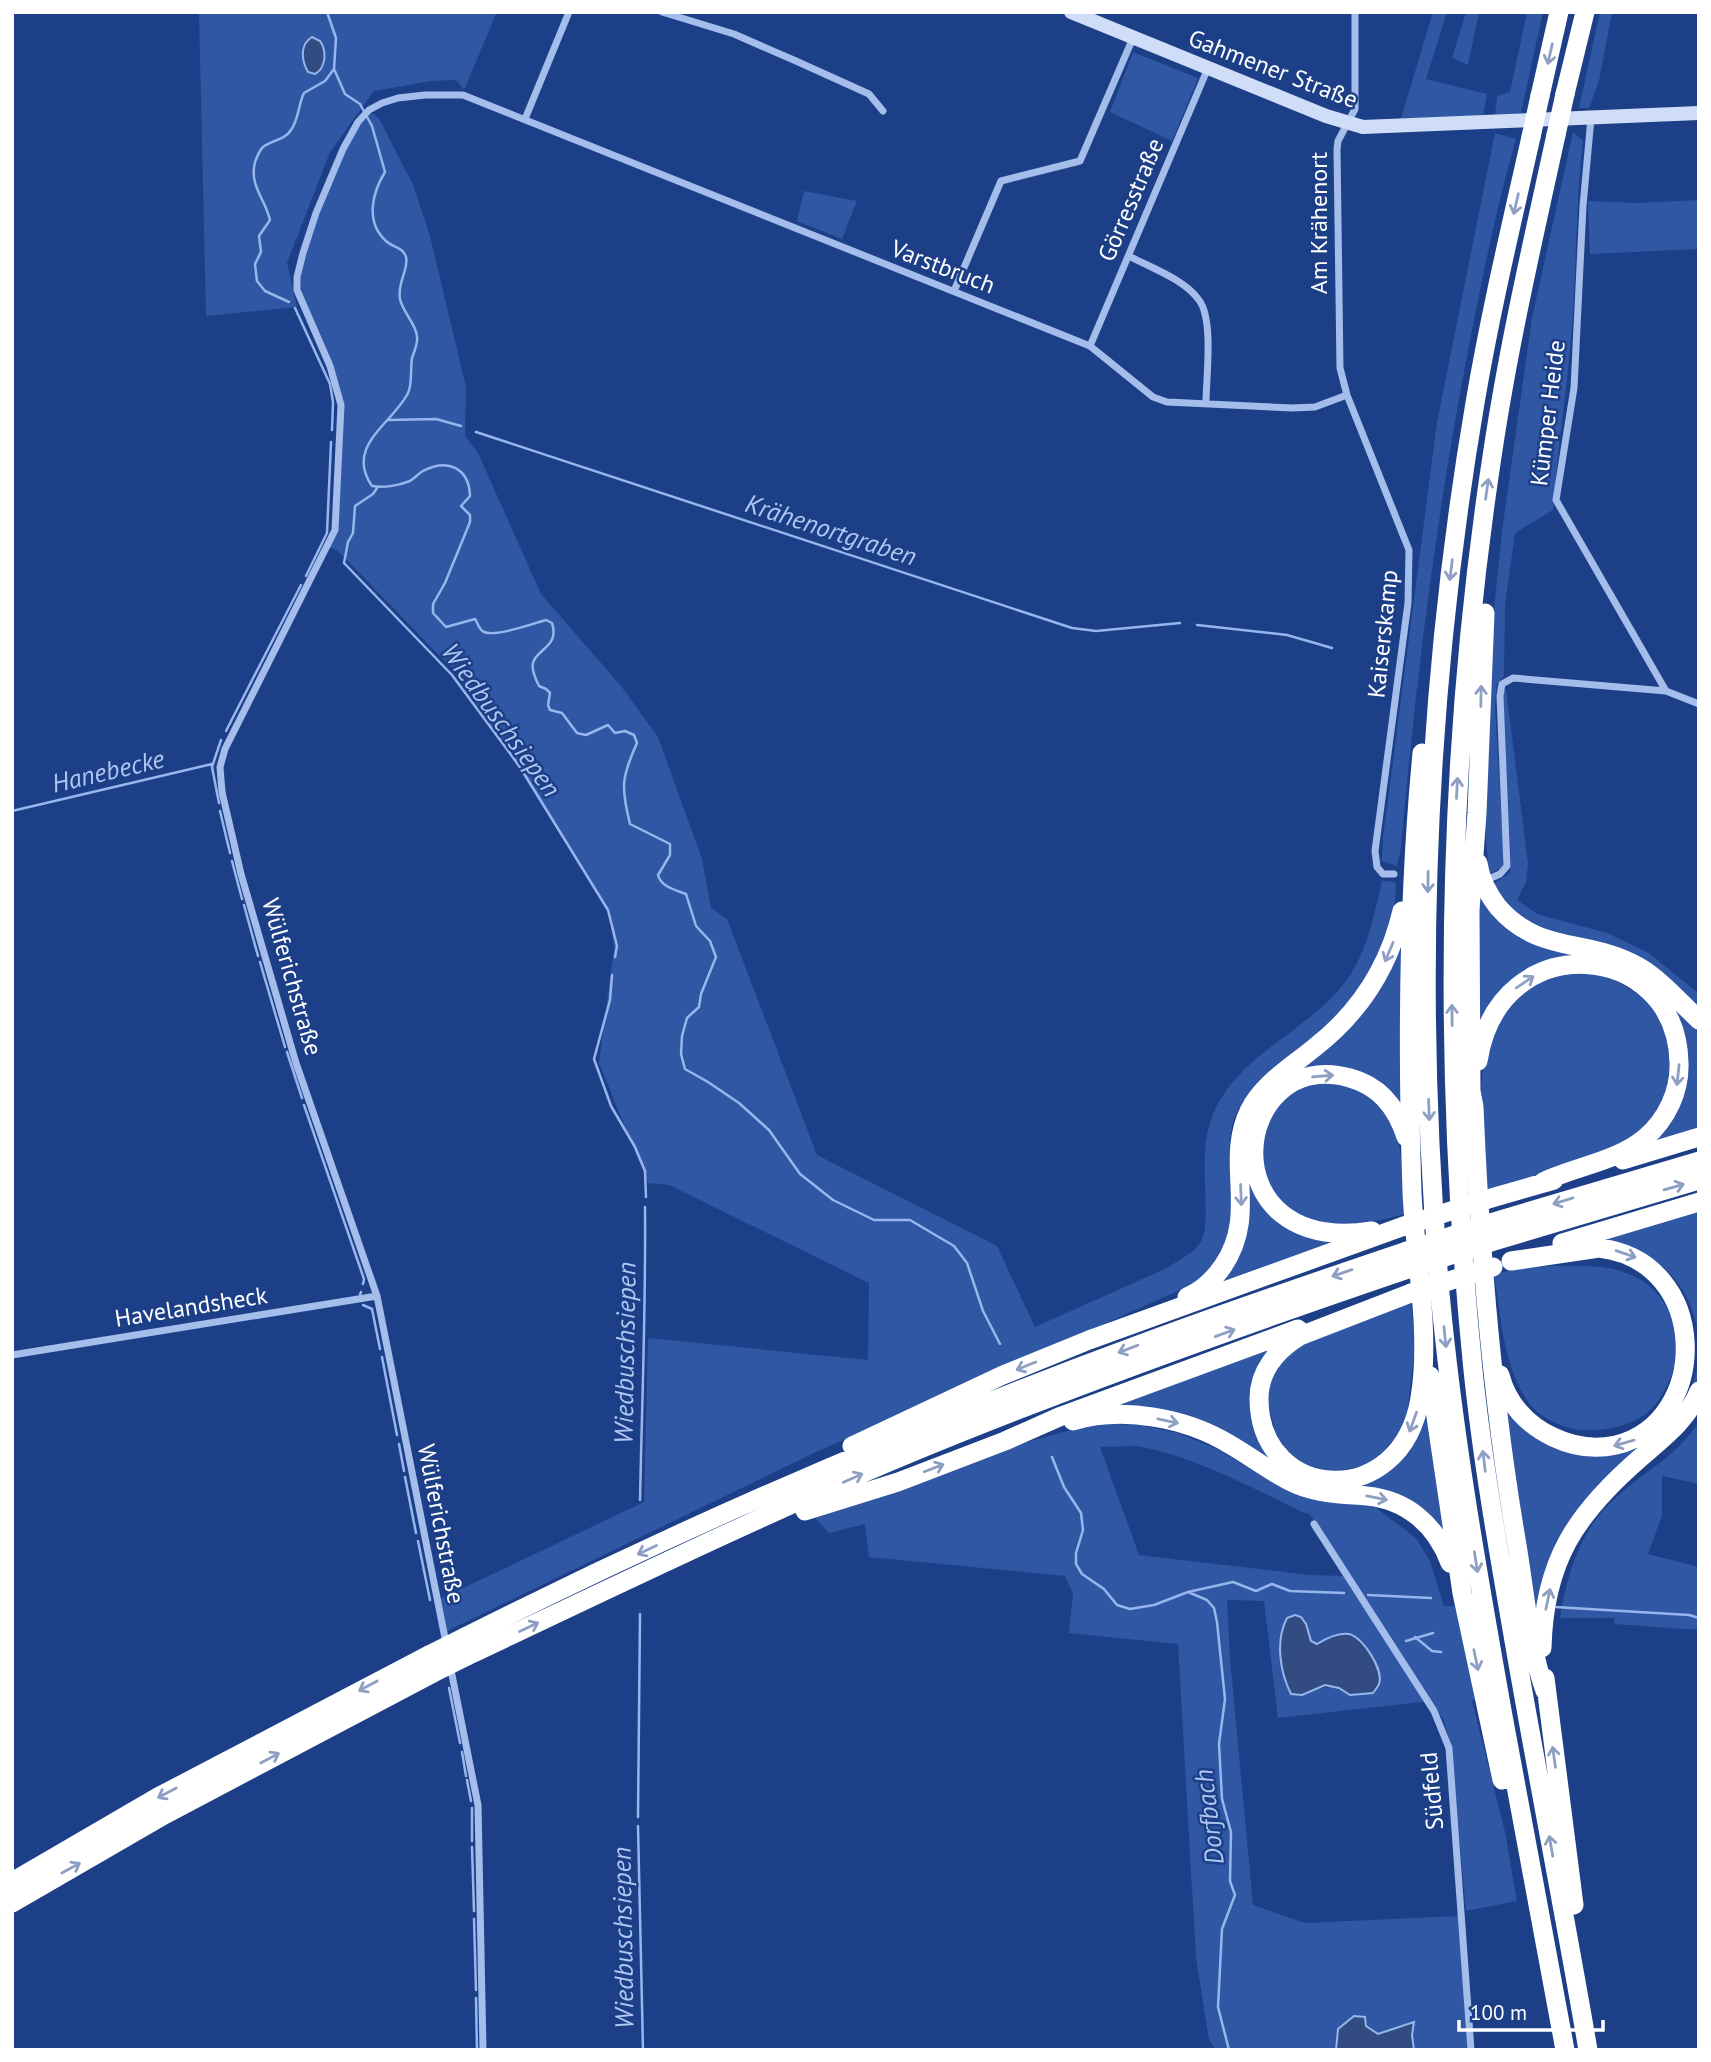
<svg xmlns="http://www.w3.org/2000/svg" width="1711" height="2062" font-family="'PT Sans',sans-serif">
<rect width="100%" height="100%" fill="#1c3f87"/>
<path fill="#2f57a4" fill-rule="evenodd" d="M199 12H497L464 90 456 80 431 81 374 91 330 152 287 263 297 307 206 316Z
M1433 12H1447L1426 79 1487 94 1483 117 1401 118Z
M1466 12H1479L1468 65 1452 58Z
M1527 12H1543L1521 113 1495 115 1497 96 1510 92Z
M1600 12H1612L1599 81 1589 108H1579Z
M1133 52 1198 78 1172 141 1110 112Z
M372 113 379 118 413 185 430 236 466 387 465 436 478 453 541 594 621 686 658 737 702 859 711 908 727 919 817 1155 997 1246 1035 1327 1167 1268 1192 1252 1201 1242 1205 1229C1208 1193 1199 1151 1212 1117 1236 1054 1307 1033 1346 981 1367 953 1374 915 1382 881L1395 882C1398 904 1390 923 1382 943 1367 983 1342 1012 1310 1040 1285 1062 1259 1075 1241 1105 1216 1145 1242 1193 1229 1235 1223 1255 1210 1268 1196 1283L814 1453 447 1631 440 1599 644 1502 648 1338 868 1360 869 1283 669 1185 648 1183 599 1063 614 949 609 910 459 676 338 551 328 547 338 528 341 405 306 307 297 274 317 213 342 154 360 124Z
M1573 132 1583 141C1575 210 1577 280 1570 350 1565 403 1557 456 1553 510L1515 533 1505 605 1504 676 1497 684 1495 705 1504 863 1501 868 1489 874 1485 827 1494 609 1502 531 1532 318Z
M1495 133 1516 139C1497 205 1483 273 1470 341 1437 508 1416 678 1401 848L1397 866 1382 861 1383 838 1437 422Z
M804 191 857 201 842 239 797 221Z
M1699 200V249L1590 254 1588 201 1638 203Z
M1506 689 1528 864 1526 882 1517 900 1537 914 1607 933 1649 953 1699 994V1011L1562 934 1533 924 1516 915 1493 884 1510 873 1511 862 1503 694Z
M1478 890H1480C1505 933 1536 943 1582 954 1596 957 1611 958 1624 965 1653 980 1674 1006 1699 1027V1130L1650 1144C1653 1138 1659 1134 1663 1128 1671 1117 1678 1103 1681 1090 1706 980 1568 911 1499 995 1490 1006 1484 1019 1478 1032Z
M1401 935 1402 1108C1381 1084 1359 1068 1325 1070 1245 1075 1218 1175 1282 1222 1300 1235 1321 1237 1343 1238V1241L1215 1285C1228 1269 1242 1250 1246 1229 1253 1189 1232 1147 1255 1108 1273 1076 1312 1059 1339 1034 1367 1007 1386 971 1401 935Z
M1571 971 1609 976 1644 998 1659 1018 1667 1036 1671 1074 1666 1095 1645 1128 1599 1157 1484 1192 1480 1102 1483 1067 1500 1017 1530 986Z
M1320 1083C1405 1083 1401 1150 1406 1214L1372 1222 1337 1225 1300 1216 1272 1193 1260 1159 1264 1127 1284 1099 1301 1088Z
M1699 1210V1336C1693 1298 1669 1259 1630 1249 1619 1246 1607 1244 1597 1242Z
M1525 1267C1555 1267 1598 1262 1626 1273 1671 1289 1688 1339 1669 1381 1664 1393 1655 1408 1644 1415 1626 1427 1604 1431 1583 1430 1565 1429 1539 1418 1528 1402 1503 1364 1501 1318 1494 1274Z
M1411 1300 1415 1346 1407 1415 1400 1433 1371 1464 1333 1472 1308 1466 1289 1454 1277 1439 1267 1400 1270 1380 1282 1360 1296 1346Z
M1273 1347 1258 1374 1280 1466 1366 1482 1425 1403 1444 1537 1437 1527 1321 1488 1242 1446 1096 1413Z
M1699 1362C1699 1426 1616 1460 1581 1508 1556 1541 1545 1582 1538 1623L1503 1402C1516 1420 1531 1434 1551 1444 1599 1468 1662 1443 1687 1398 1693 1387 1696 1374 1699 1362Z
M1699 1423V1484L1662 1476V1516L1648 1554 1699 1567V1630L1615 1624 1614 1618H1560C1565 1583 1577 1542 1600 1514 1621 1489 1650 1472 1674 1451 1683 1443 1691 1432 1699 1423Z
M1112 1424 1139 1425 1178 1433 1217 1449 1263 1476 1375 1507 1416 1538 1430 1561 1444 1606H1455L1476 1699 1472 1701 1505 1832 1517 1901 1466 1911 1451 1746 1443 1719 1431 1701 1278 1718 1264 1601 1227 1600 1230 1658 1253 1905 1305 1923 1458 1916 1468 2050H1414L1412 2035 1389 2031 1378 2034 1366 2026 1338 2029 1336 2050H1216L1209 2040 1196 1958 1178 1644 1069 1633 1073 1594 1065 1576 869 1557 865 1524 829 1533 812 1515C852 1502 892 1491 931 1477 991 1457 1048 1429 1112 1424ZM1137 1446C1196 1457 1248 1486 1302 1512L1309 1514 1323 1532 1363 1600H1358L1343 1576 1310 1575 1139 1555 1100 1447ZM1306 1624 1311 1641 1317 1644 1328 1637 1358 1639 1379 1668 1350 1695C1328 1680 1331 1690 1311 1689 1303 1688 1295 1687 1287 1685L1281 1660 1280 1637Z"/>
<path fill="#324c81" stroke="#97b6ed" stroke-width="2" d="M312 37 320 41C327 51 326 68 315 74L308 72C301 60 300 44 312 37Z
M1295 1615 1301 1617 1306 1624 1311 1641 1317 1644C1325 1639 1338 1632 1349 1634 1363 1637 1384 1670 1379 1684 1378 1687 1375 1690 1373 1693L1350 1695 1339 1688 1325 1685 1302 1695 1291 1694C1280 1672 1275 1641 1287 1618Z
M1354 2016 1365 2017 1366 2026 1378 2034 1414 2022 1412 2035 1414 2050H1336L1338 2029Z"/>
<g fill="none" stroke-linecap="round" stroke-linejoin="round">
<path stroke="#97b6ed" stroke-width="2.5" d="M327 12 336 38 334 69 345 94 360 104 372 126 385 172C372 193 365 222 386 241 392 247 403 247 406 257 409 270 397 282 400 299 403 313 417 325 417 337 418 344 414 352 412 358 410 369 413 386 407 395 390 425 345 447 372 486 383 488 398 486 410 481 415 478 419 473 423 471 448 458 469 468 470 496L461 506 470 515V522L445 583 433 604V613L446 627 475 619C478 623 479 630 484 632 496 637 532 624 546 620L552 623C560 647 536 649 533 663 531 670 536 680 539 686L546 689 550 693 548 705 550 710 562 713 577 733 586 735 608 725 615 733 625 731 634 735 637 743C621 778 621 788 630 824L670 844V855L658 875C661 887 676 890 686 894L696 926 710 941 716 957 701 994 699 1007 687 1018 682 1036 681 1054 685 1069 708 1082 739 1103 769 1130 800 1174 833 1200 874 1220H910L954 1246 967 1263 983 1311 1000 1344
M289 302 265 291 257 281 255 264 261 252 259 236 270 220C265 198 249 186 255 162 257 157 259 151 263 147 272 140 285 140 291 130 299 119 298 105 304 93L325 81 334 69
M295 308 330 384 333 402 332 430
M389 420 436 419 461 426
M476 432 1072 628 1096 631 1180 623
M377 488 373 494 355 506 353 533 348 542 344 563 452 675 520 767 608 910 617 946 615 957
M306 576 327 533 331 442
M1197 625 1287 635 1332 648
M226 731 301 585
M219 803 212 767 221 740
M12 811 212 764
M220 811 230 853
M232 861 242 899
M244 905 258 956
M260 962 285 1047
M612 975 610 1000 594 1059 611 1106 635 1147 645 1171 646 1197
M287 1052 302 1098
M304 1105 364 1279 363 1284
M360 1295 361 1292
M363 1305 372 1309 380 1349
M382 1357 397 1435
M399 1444 404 1471
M1052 1457 1064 1487 1081 1513 1083 1530 1076 1553V1564L1082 1574 1104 1589 1117 1605 1130 1609 1154 1605 1188 1592 1233 1582 1256 1591 1272 1584 1290 1591 1344 1593
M405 1477 416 1533
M640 1500C642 1402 646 1305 645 1207
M418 1541 430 1600
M1188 1592 1207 1600 1214 1608 1217 1622 1225 1699 1219 1744 1222 1799 1231 1832 1230 1881 1235 1895 1222 1929 1218 2007 1229 2050
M1368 1595 1431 1598
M1555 1607 1689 1615 1699 1618
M1415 1637 1432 1651 1441 1652
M1406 1641 1433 1633
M449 1688 460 1743
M462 1752 466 1776
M467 1780 471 1801
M472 1808V1841
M638 1817 640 1614
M638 1826 643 2050
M472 1847 474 1911
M474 1919 476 1990
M476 1998 477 2050"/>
<path stroke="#a4bdeb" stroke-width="7" d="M662 12 734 34 796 61 869 94 883 111
M1355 12V109L1338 141 1337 149 1340 368 1347 395 1409 550 1408 603 1375 851 1377 867 1383 874H1394
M1591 118 1583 206 1574 388 1556 500 1666 691
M525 119 569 12
M1129 256C1151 268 1184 279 1199 300 1214 320 1206 378 1206 403
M954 291 1001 181 1080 161 1133 38
M1090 346 1208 68
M1491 878 1500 874 1507 866 1500 696 1502 684 1513 678 1666 691 1699 704
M12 1355 377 1296
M1314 1524 1434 1711 1449 1748 1471 2050
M446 1643 377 1296 296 1063 241 874 222 792 220 767 225 749 335 530 341 405 330 366 297 290V277L303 253 316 213 343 149 358 122 369 110 382 103 398 98 425 95H463L1090 346 1153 397 1167 402 1292 408 1315 407 1347 395
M450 1665 478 1805 483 2050"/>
<path stroke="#d0ddf8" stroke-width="14" d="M1071 12 1326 116 1363 127 1699 113"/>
<path stroke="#fff" stroke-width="19" d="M1565 94 1585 12
M1540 96 1559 12
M1556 135C1533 240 1509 344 1493 450 1446 755 1442 1062 1473 1370 1482 1457 1497 1543 1512 1629 1536 1770 1564 1909 1588 2050
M1531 137C1511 226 1490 314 1475 403 1425 696 1414 997 1440 1293 1453 1435 1478 1575 1503 1716 1523 1827 1544 1938 1565 2050
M1485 613 1477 813 1470 910 1471 1091 1474 1107C1480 1254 1492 1400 1517 1545 1525 1593 1529 1645 1545 1691
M1478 863C1480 879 1488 894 1498 907 1539 955 1590 938 1639 967 1661 980 1680 1002 1699 1020
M1478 1061C1499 924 1677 940 1679 1063 1680 1091 1667 1119 1645 1138 1616 1162 1576 1166 1543 1182
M1623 1160 1699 1137
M1488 1199 1554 1180
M1490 1223 1699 1161
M1372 1231C1205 1257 1231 1045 1350 1078 1380 1086 1397 1108 1406 1137
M1491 1242 1699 1180
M1562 1243 1699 1202
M1411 1293 1300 1336C1277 1350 1259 1371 1259 1399 1260 1503 1402 1512 1420 1398 1431 1331 1415 1260 1412 1192 1407 1045 1408 899 1422 753
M1187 1297C1201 1291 1214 1279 1223 1266 1259 1213 1224 1163 1249 1111 1262 1084 1291 1067 1314 1048 1359 1013 1389 967 1402 911
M1500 1375C1507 1403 1527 1425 1553 1437 1574 1447 1594 1450 1616 1445 1711 1422 1711 1261 1599 1248L1511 1261
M1430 1376 1462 1593 1502 1780
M1073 1421C1123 1406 1186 1418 1229 1444 1252 1457 1274 1475 1298 1485 1320 1494 1344 1494 1367 1496 1407 1500 1436 1525 1450 1563
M852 1446 1003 1375 1089 1340 1404 1226
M805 1511 898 1482 1005 1441 1059 1417 1298 1329
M465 1637C681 1528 905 1431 1133 1347 1223 1313 1315 1282 1407 1251
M1542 1648C1544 1561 1576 1514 1639 1459 1663 1438 1687 1421 1699 1391
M467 1656C630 1579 794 1499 962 1432 1109 1373 1258 1320 1408 1269
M1545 1678 1574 1905
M12 1882 158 1797 429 1655
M12 1903 164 1815 433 1673"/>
<path stroke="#fff" stroke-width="19" d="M1556 135 1565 94
M1531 137 1540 96
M1404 1226 1488 1199
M1407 1251 1490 1223
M1408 1269 1491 1242
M1411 1293 1493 1267
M429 1655 465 1637
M433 1673 467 1656"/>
</g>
<defs><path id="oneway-shaft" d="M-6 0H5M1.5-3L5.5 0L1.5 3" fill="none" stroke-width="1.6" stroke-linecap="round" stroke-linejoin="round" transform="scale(1.75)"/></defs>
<g stroke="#8e9fc3">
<use href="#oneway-shaft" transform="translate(1550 54) rotate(103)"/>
<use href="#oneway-shaft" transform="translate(1516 204) rotate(103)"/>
<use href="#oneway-shaft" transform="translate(1487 489) rotate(-82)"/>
<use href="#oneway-shaft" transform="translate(1451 570) rotate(97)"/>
<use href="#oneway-shaft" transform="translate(1481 696) rotate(-89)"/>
<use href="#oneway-shaft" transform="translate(1457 788) rotate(-87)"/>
<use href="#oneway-shaft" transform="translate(1428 882) rotate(91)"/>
<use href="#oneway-shaft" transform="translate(1389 952) rotate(113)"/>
<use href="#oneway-shaft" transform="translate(1525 982) rotate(-34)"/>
<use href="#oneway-shaft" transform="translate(1452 1015) rotate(-91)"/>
<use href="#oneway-shaft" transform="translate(1678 1075) rotate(96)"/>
<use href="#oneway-shaft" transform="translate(1323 1076) rotate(-5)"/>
<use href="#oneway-shaft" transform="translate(1429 1110) rotate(88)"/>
<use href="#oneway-shaft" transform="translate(1674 1187) rotate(-16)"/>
<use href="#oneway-shaft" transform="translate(1241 1195) rotate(88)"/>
<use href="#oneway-shaft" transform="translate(1563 1201) rotate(163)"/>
<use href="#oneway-shaft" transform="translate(1626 1254) rotate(19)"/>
<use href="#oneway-shaft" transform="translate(1342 1273) rotate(161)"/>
<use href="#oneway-shaft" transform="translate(1225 1333) rotate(-20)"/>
<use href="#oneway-shaft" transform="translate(1445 1337) rotate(84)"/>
<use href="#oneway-shaft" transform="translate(1128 1349) rotate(159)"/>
<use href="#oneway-shaft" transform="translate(1026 1366) rotate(158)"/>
<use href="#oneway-shaft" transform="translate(1168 1421) rotate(12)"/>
<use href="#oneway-shaft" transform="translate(1413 1422) rotate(110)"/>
<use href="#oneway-shaft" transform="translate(1624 1443) rotate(164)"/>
<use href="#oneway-shaft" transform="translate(1484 1461) rotate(-97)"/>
<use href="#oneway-shaft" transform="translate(934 1468) rotate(-21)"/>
<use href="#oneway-shaft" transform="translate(853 1478) rotate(-24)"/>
<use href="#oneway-shaft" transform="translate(1377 1498) rotate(11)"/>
<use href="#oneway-shaft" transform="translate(647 1550) rotate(155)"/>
<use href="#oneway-shaft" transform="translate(1476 1562) rotate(81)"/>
<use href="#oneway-shaft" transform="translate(1548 1599) rotate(-78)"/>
<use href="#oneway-shaft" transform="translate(529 1627) rotate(-25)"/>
<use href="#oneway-shaft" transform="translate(1476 1660) rotate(78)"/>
<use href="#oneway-shaft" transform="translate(368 1686) rotate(152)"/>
<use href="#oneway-shaft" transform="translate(1554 1757) rotate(-98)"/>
<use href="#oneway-shaft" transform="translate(270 1758) rotate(-28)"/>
<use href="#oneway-shaft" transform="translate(167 1793) rotate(152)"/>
<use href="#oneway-shaft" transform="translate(1551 1846) rotate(-100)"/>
<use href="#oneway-shaft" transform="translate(71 1868) rotate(-29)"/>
</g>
<g text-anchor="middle" stroke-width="5" stroke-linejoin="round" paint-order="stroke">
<g font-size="24" fill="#fff" stroke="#1c3f87">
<text transform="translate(1273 69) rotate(21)" y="8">Gahmener Straße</text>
<text transform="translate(1131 200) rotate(-67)" y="8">Görresstraße</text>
<text transform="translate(1319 223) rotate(-90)" y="8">Am Krähenort</text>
<text transform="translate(943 267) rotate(21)" y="8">Varstbruch</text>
<text transform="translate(1548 413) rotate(-83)" y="8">Kümper Heide</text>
<text transform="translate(1383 634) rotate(-84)" y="8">Kaiserskamp</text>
<text transform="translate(292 977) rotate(74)" y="8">Wülferichstraße</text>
<text transform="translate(191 1307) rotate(-9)" y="8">Havelandsheck</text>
<text transform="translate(441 1524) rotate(79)" y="8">Wülferichstraße</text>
<text transform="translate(1432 1791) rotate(-95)" y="8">Südfeld</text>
</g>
<g font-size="26" font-style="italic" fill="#b0c7f3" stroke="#1c3f87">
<text transform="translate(831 530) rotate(18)" y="9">Krähenortgraben</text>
<text transform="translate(501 720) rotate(54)" y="9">Wiedbuschsiepen</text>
<text transform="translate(108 771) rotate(-13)" y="9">Hanebecke</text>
<text transform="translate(625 1353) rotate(-89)" y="9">Wiedbuschsiepen</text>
<text transform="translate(1209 1817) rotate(-97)" y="9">Dorfbach</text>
<text transform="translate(623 1938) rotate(-91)" y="9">Wiedbuschsiepen</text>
</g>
</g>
<rect width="1711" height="2062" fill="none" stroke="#ffffff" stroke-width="28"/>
<path d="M1459 2020v10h144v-10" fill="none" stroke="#ffffff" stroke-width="3.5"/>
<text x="1470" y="2020" font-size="21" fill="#ffffff" stroke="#1c3f87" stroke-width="5" paint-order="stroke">100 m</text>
</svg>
